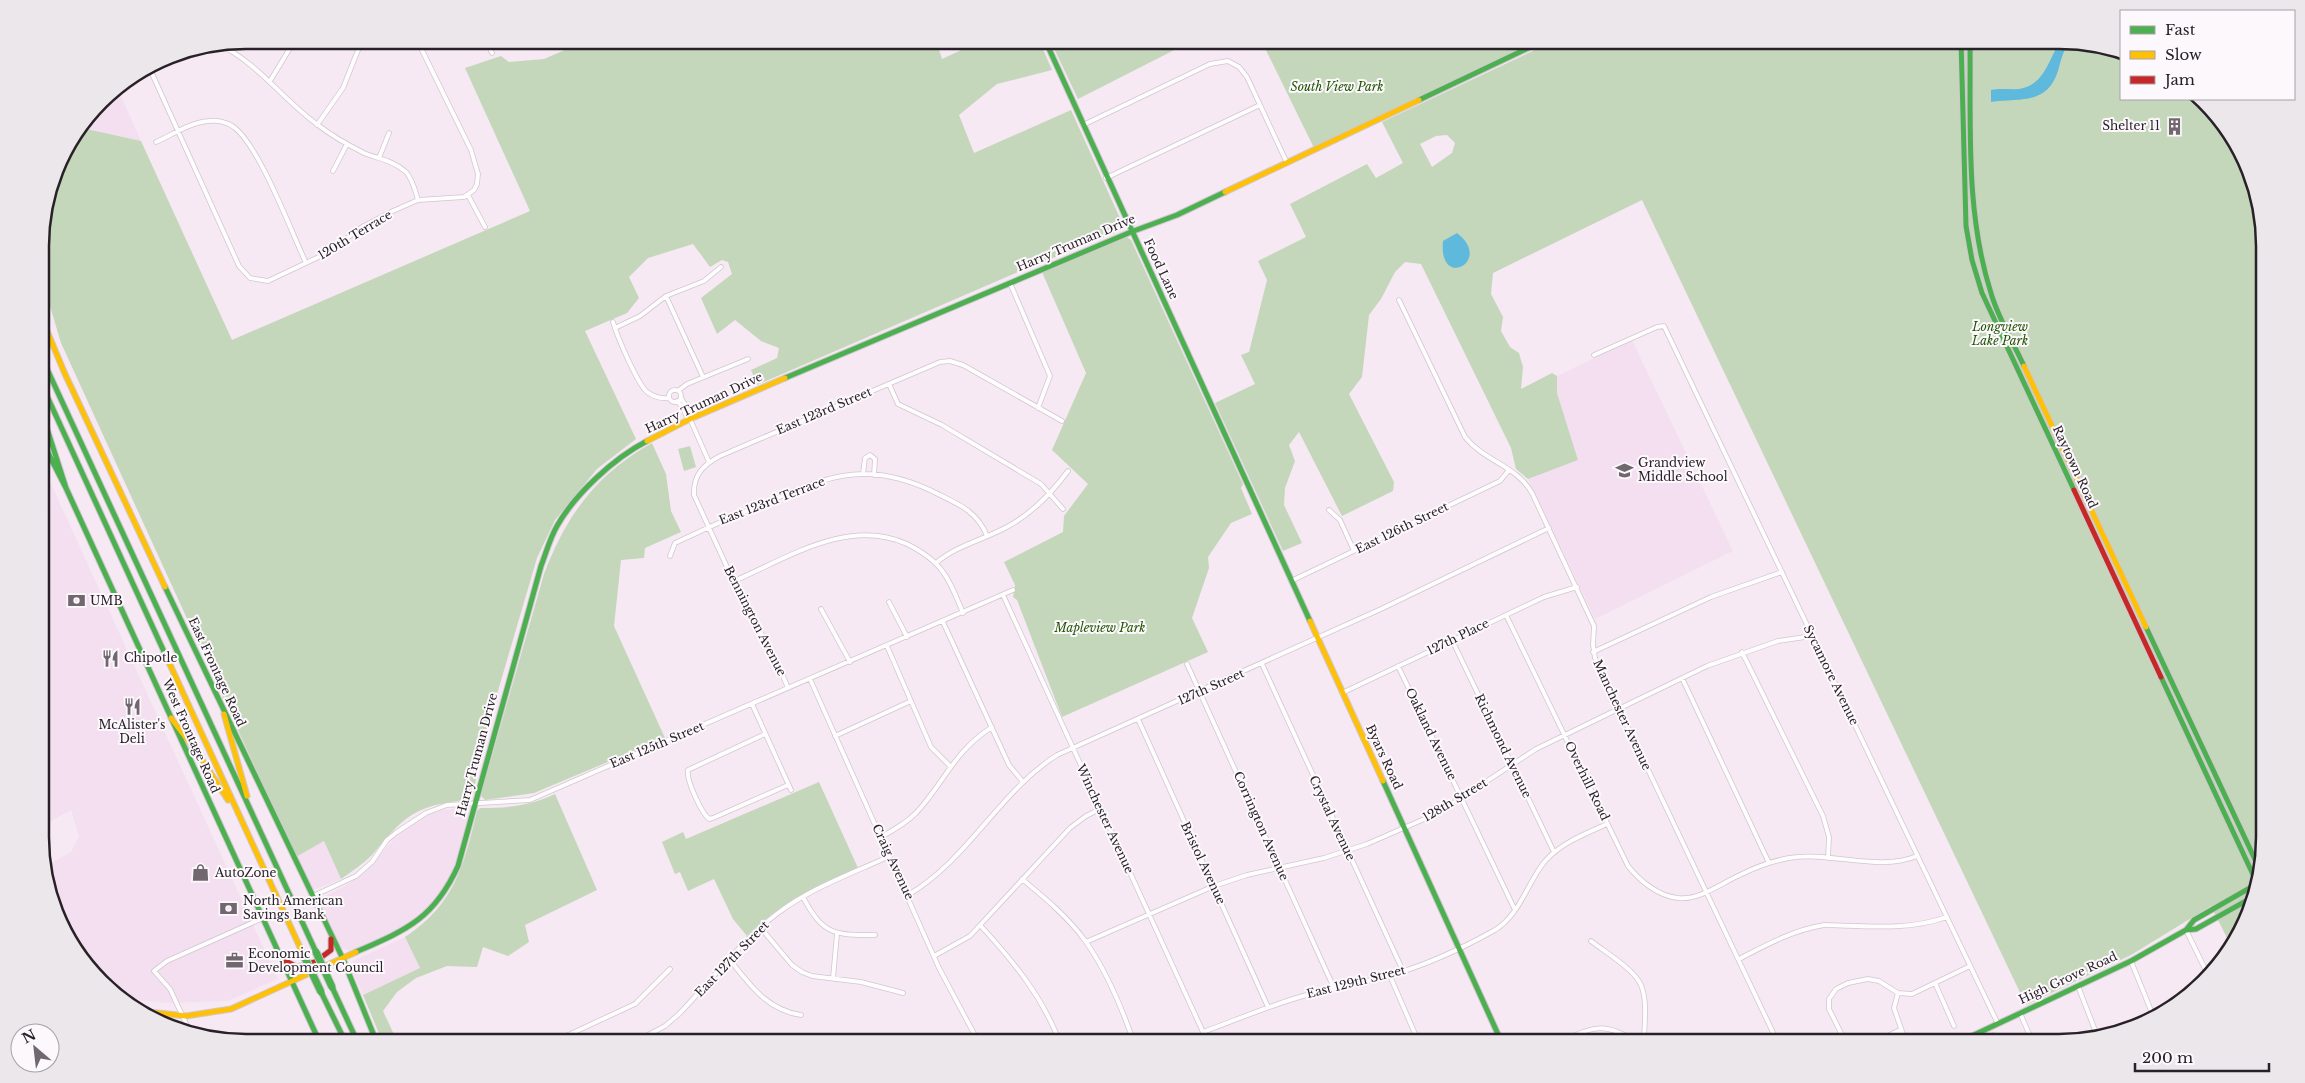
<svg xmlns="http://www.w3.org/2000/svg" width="2305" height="1083" font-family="'Libre Baskerville',serif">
<rect width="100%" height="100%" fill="#f6e9f4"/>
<path fill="#f4dff1" d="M117 87 141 141 82 128 110 91Z
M1632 340 1733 551 1595 619 1528 479 1578 460 1557 393V376Z
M41 462 278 979 228 1001 169 1003 118 998 82 962 56 916 43 867 71 852 79 836 71 810 42 826Z
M462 808 467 810 469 813 457 859 448 880 431 904 404 926 350 951 341 948 319 904 320 899 350 883 364 873 395 838 412 824 426 816 443 810Z
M324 841 341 879 313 890 296 857Z
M405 937 420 968 363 995 352 971 351 966 353 961Z"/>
<path fill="#c4d7bb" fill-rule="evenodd" d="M588 40H936L942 59 983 40H1039L1052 70 997 84 959 115 974 153 1071 110 1124 227 1122 230 1018 272 757 385 751 370 777 358 779 348 761 341 735 320 717 334 701 298 732 274 728 262 722 260 710 267 693 244 648 258 629 277 639 298 627 313 585 331 636 439 597 469 555 520 537 558 485 735 473 794 470 799C453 802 437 803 421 810 399 820 387 838 372 855 363 864 352 871 341 879L324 841 296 857 61 343 41 276 40 232 61 155 82 128 141 141 232 340 530 211 465 68 501 56 509 62 544 59Z
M1050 40H1194L1078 99Z
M1261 40H1520L1532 46 1315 150Z
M1556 40H2059L2121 52V99H2201L2223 121 2249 167 2263 219 2265 837 2249 916 2231 946 2211 906 2131 955 2026 1005 1642 200 1493 273 1491 294 1503 317 1501 331 1510 347 1519 353 1523 367 1521 389 1552 373 1557 376V393L1578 460 1528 479 1516 469 1511 448 1421 264 1405 262 1395 272 1381 299 1369 315 1362 377 1349 394 1394 482 1393 491 1342 516 1299 432 1289 445 1295 461 1285 488 1284 505 1302 543 1283 551 1215 403 1255 384 1241 355 1249 352 1267 280 1258 261 1306 237 1290 204 1367 164 1376 178 1403 163 1382 122ZM1447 135 1455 143 1452 153 1432 167 1420 144 1436 136Z
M1127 237 1131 240 1243 484 1241 488 1252 514 1231 523 1208 557 1209 568 1192 618 1208 652 1062 717 1017 600 1013 597 1015 585 1004 562 1063 532 1064 516 1088 484 1052 450 1086 373 1042 272Z
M652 443 666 474 671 511 681 532 645 548 644 558 621 560 614 626 665 738 534 793 485 800 481 796 482 791 544 574C566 516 596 474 652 443Z
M690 446 696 467 684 471 678 449Z
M819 782 858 868C816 887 780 903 747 936L733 919 714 879 688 891 680 872 675 874 662 842 683 832 686 839Z
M555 794 597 890 525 925 529 942 508 956 483 947 477 967 447 966 416 978 397 992 383 1011 398 1043H383L363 995 420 968 405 937C455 904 464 865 477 811L480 808C507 808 530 806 555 794Z
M1994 1032 1999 1043H1970Z"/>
<path fill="#5eb9dc" d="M2061 40 2070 42C2063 50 2061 60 2058 71 2047 105 2021 98 1991 102V90C2001 88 2010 90 2019 89 2045 85 2048 60 2061 40Z
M1457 233C1494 261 1438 291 1443 241Z"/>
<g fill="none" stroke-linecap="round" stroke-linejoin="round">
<defs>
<path id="street" d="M486 40 492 53
M220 45C259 64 283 100 318 125 332 136 348 145 364 153 379 159 394 161 406 172 413 180 415 190 418 200
M149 67 239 266 250 278 268 281 327 253 362 227 393 211 418 200 464 197 474 190 477 184 478 174 471 150 417 40
M270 81 295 40
M317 125 343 88 362 40
M1083 125 1210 64 1228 61 1239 67 1247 77 1287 163
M156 142C172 135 191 122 209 121 217 120 228 122 235 128 260 148 291 231 306 263
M379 158 389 133
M333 171 347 144
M1106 178 1260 105
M468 195 485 227
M1010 283 1050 376 1038 408
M666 296 703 377
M1399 300 1465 437C1484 461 1517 466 1532 493L1594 626 1593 645 1595 658 1778 1043
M613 322C617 336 637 383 647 392 654 397 661 399 669 398
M615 328 640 316 666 296 704 281 721 267
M1594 355 1657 327 1664 326 1998 1024
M889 384 898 404 942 425 1041 484 1063 509
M669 396a6 6 0 1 1 12 0a6 6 0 1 1-12 0Z
M679 390 687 384 748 359
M681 398 694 418
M677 401 683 408 688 420
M690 419 709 462
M863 474 865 458 870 455 875 459 874 475
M1329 510 1340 520 1354 551
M670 556 675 543C705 529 735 515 765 503 797 490 829 474 864 474 890 474 917 483 940 495 961 505 978 513 987 536
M936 563C956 546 982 540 1005 528 1030 515 1051 494 1068 471
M734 581C788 558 848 517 907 544 921 551 934 559 943 572 952 584 957 599 963 613
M1291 581 1500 481 1509 470
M1003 595 1208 1043
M889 602 907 637
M821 609 850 662
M1506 615 1628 866C1640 881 1658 896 1678 898 1699 901 1723 882 1742 874 1756 867 1773 861 1789 858 1831 851 1878 872 1917 856
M943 622 1009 765 1023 782
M1452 640 1554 852
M887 646 931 747 950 766
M1593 652 1711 597 1782 572
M1742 652 1823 816 1829 837 1828 858
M1187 664 1334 988
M1262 664 1403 971
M1398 666 1515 910
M1682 678 1769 863
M810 679 939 968 979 1043
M788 688 775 657 743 602 694 495C693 475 703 465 720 456L940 362 950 361 963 365 1062 421
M1342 693 1544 597 1577 587
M752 704 791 790
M1138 719 1268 1007
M765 734 688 770C686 780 701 812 709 819L713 818 788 785
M835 736 911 701
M881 837C894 830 906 823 916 813 945 782 953 752 992 727
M1022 879C1045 898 1069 918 1086 942 1107 972 1122 1008 1134 1043
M908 895C968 860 999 792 1057 755L1381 609 1549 528
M311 897 356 876 372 862 387 840 397 832 426 813 447 805 530 800 1013 590
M803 897C823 935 834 935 875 935
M980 925C1013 961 1043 997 1060 1043
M760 927 792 965 802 972 812 976 861 982 903 993
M2186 930 2209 977
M1591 941C1605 952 1634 969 1641 985 1648 1002 1644 1025 1644 1043
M1086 942 1214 886 1247 875 1324 858 1367 844 1438 813 1536 749 1707 666 1778 641 1812 636
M934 956 970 936 1070 828 1086 816 1100 809
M1739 959C1766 945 1793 930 1824 925 1866 926 1907 931 1947 917
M730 960C750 985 767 1010 801 1015
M2131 961 2154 1018
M1390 976 1419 1043
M833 978 837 934
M1935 983 1954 1026
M2078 986 2098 1038
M1898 993 1894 1008 1906 1043
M2020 1013 2033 1043
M190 1032 170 989 154 971 167 961 263 918
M1203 1032C1236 1020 1268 1006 1303 996 1330 988 1359 984 1387 976 1425 966 1461 949 1495 930 1521 914 1527 882 1546 860 1563 842 1585 834 1607 824
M551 1043 635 1004 670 969
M633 1043 665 1026 679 1014C709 983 744 938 778 913 811 888 853 873 890 856
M1559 1043C1593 1026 1605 1021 1638 1043
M1846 1043 1829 1009V999L1836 989 1848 983 1868 979 1879 981 1898 993 1912 994 1970 966
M1872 1043 1900 1030"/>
<path id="fast" d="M1045 40 1310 621
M1961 40 1966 226 1972 260 1982 293 2074 490
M1970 40C1971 124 1965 212 1991 293 1998 318 2013 342 2024 366
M1419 100 1545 40
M41 356 316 952
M785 378 1131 232 1177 215 1225 192
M41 383 166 656
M41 410 66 488
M41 439 66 488 320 1043
M165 587 343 959 377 1043
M2146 627 2259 868
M2161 677 2256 881
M1383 781 1502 1043
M2186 930 2196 929 2253 897
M356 952C406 930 434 919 458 866L541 566C546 553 550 538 557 526 575 494 614 458 647 441
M332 987 358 1043
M321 992 346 1043
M1957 1043 2131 961 2186 930 2194 920 2255 885"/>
<path id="slow" d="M1225 192 1419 100
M41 309 47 331 65 374 165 587
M2024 366 2146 627
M647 441 690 419 785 378
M1310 621 1383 781
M166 656 304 956
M224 714 247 796
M171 718 199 755 228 800
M140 1011 186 1016 231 1009 356 952"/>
<path id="jam" d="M2074 490 2161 677
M282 959 297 967 315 962 331 950V939"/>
</defs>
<use href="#street" stroke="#d0c7cf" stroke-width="5.5"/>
<use href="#fast" stroke="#d0c7cf" stroke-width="7"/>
<use href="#slow" stroke="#d0c7cf" stroke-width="7"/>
<use href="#jam" stroke="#d0c7cf" stroke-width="7"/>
<use href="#street" stroke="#fefcfd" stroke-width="4"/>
<use href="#fast" stroke="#4caf50" stroke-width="5"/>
<use href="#slow" stroke="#ffc107" stroke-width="5"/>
<use href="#jam" stroke="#c62828" stroke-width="5"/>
<defs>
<path id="fast-bridge" d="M316 952 332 987
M304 956 321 992"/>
</defs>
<use href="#fast-bridge" stroke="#cdc6cc" stroke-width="9" stroke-linecap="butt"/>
<use href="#fast-bridge" stroke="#4caf50" stroke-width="7"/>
</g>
<defs>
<symbol id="building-bare" viewBox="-9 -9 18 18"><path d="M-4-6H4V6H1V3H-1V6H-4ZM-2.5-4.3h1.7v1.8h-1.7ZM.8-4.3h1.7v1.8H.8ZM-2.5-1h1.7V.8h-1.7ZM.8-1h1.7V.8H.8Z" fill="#71676f" stroke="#fcf8fc" stroke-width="2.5" paint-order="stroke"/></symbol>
<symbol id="school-bare" viewBox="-9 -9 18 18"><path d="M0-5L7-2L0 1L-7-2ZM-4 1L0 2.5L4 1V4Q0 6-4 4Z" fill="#71676f" stroke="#fcf8fc" stroke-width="2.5" paint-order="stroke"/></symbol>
<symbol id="bank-bare" viewBox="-9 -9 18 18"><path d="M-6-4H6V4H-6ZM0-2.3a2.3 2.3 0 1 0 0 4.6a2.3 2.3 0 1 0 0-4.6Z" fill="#71676f" stroke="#fcf8fc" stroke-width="2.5" paint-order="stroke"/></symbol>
<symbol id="restaurant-bare" viewBox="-9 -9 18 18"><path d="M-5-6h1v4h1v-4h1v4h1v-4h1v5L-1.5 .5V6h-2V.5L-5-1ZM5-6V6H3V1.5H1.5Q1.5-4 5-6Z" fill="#71676f" stroke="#fcf8fc" stroke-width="2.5" paint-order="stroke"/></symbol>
<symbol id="shop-bare" viewBox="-9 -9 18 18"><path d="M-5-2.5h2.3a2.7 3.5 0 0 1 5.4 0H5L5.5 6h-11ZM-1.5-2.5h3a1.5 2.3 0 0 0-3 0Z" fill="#71676f" stroke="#fcf8fc" stroke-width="2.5" paint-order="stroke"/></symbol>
<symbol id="office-bare" viewBox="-9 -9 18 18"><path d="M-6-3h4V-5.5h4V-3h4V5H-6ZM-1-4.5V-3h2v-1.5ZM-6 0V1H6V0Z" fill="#71676f" stroke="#fcf8fc" stroke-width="2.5" paint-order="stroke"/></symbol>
</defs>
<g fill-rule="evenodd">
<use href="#building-bare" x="2162" y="114" width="25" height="25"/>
<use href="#school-bare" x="1612" y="458" width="25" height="25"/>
<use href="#bank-bare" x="64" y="588" width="25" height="25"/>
<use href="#restaurant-bare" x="98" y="646" width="25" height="25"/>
<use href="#restaurant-bare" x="120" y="694" width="25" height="25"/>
<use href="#shop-bare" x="188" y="860" width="25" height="25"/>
<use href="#bank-bare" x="216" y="896" width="25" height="25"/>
<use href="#office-bare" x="222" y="948" width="25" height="25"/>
</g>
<g text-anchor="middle" stroke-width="4" stroke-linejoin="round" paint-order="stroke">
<g font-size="12" font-style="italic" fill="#1f5500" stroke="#fcf8fc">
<text x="1337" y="91">South View Park</text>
<text x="2000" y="331">Longview<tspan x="2000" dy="14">Lake Park</tspan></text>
<text x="1100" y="632">Mapleview Park</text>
</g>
<g font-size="12" fill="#292128" stroke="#fcf8fc" text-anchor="start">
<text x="2160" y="130" text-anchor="end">Shelter 11</text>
<text x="1638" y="467">Grandview<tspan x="1638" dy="14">Middle School</tspan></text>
<text x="90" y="605">UMB</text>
<text x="124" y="662">Chipotle</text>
<text x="132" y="729" text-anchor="middle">McAlister's<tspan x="132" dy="14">Deli</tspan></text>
<text x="215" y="877">AutoZone</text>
<text x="243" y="905">North American<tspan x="243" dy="14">Savings Bank</tspan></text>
<text x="248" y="958">Economic<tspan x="248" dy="14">Development Council</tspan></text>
</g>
<g font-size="12" fill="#292128" stroke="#fcf8fc">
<text transform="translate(355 235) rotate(-31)" y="4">120th Terrace</text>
<text transform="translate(1076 243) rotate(-23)" y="4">Harry Truman Drive</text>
<text transform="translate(1161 269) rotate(65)" y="4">Food Lane</text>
<text transform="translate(704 403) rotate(-25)" y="4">Harry Truman Drive</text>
<text transform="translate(824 411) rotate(-23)" y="4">East 123rd Street</text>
<text transform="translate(2075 467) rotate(65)" y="4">Raytown Road</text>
<text transform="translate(772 501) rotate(-21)" y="4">East 123rd Terrace</text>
<text transform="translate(1402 528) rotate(-26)" y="4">East 126th Street</text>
<text transform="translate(755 621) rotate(63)" y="4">Bennington Avenue</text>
<text transform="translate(1458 637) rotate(-26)" y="4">127th Place</text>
<text transform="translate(217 672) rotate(65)" y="4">East Frontage Road</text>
<text transform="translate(1831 675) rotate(64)" y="4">Sycamore Avenue</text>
<text transform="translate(1211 687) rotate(-24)" y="4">127th Street</text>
<text transform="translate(1622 715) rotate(65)" y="4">Manchester Avenue</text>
<text transform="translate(1431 734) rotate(64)" y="4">Oakland Avenue</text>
<text transform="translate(191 736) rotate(66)" y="4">West Frontage Road</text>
<text transform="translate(657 745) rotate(-23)" y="4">East 125th Street</text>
<text transform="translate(1503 746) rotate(64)" y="4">Richmond Avenue</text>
<text transform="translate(477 755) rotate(-75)" y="4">Harry Truman Drive</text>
<text transform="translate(1384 757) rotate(65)" y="4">Byars Road</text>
<text transform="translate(1587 781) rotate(64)" y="4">Overhill Road</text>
<text transform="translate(1455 800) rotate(-31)" y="4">128th Street</text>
<text transform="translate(1332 818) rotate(65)" y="4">Crystal Avenue</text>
<text transform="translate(1105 819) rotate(65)" y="4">Winchester Avenue</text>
<text transform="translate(1261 826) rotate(66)" y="4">Corrington Avenue</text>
<text transform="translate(893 862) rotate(65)" y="4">Craig Avenue</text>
<text transform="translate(1203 863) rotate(65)" y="4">Bristol Avenue</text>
<text transform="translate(732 959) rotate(-46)" y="4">East 127th Street</text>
<text transform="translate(2068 978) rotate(-25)" y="4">High Grove Road</text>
<text transform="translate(1356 982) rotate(-14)" y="4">East 129th Street</text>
</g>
</g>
<path d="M0 0H2305V1083H0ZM246 49H2059A197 197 0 0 1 2256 246V837A197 197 0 0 1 2059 1034H246A197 197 0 0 1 49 837V246A197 197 0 0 1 246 49Z" fill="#ebe7eb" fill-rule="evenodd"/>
<path fill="none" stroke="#292128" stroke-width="2.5" d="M246 49H2059A197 197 0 0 1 2256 246V837A197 197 0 0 1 2059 1034H246A197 197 0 0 1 49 837V246A197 197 0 0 1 246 49Z"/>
<rect x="2120" y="10" width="175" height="90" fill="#fcf8fc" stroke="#a8a2a7"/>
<rect x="2130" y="26" width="25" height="8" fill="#4caf50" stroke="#a8a2a7"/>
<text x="2165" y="35" font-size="15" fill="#292128">Fast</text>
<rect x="2130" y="51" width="25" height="8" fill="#ffc107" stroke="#a8a2a7"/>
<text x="2165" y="60" font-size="15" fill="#292128">Slow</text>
<rect x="2130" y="76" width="25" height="8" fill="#c62828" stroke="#a8a2a7"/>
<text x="2165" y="85" font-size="15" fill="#292128">Jam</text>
<g transform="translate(35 1048) rotate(332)"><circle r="24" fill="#fcf8fc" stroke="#a8a2a7"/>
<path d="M0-4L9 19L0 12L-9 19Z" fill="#71676f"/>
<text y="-8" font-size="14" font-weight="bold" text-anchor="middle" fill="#292128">N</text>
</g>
<path d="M2135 1063v8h134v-8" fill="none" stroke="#292128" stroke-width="2.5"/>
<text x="2142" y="1063" font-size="15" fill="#292128" stroke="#fcf8fc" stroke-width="4" paint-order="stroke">200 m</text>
</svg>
